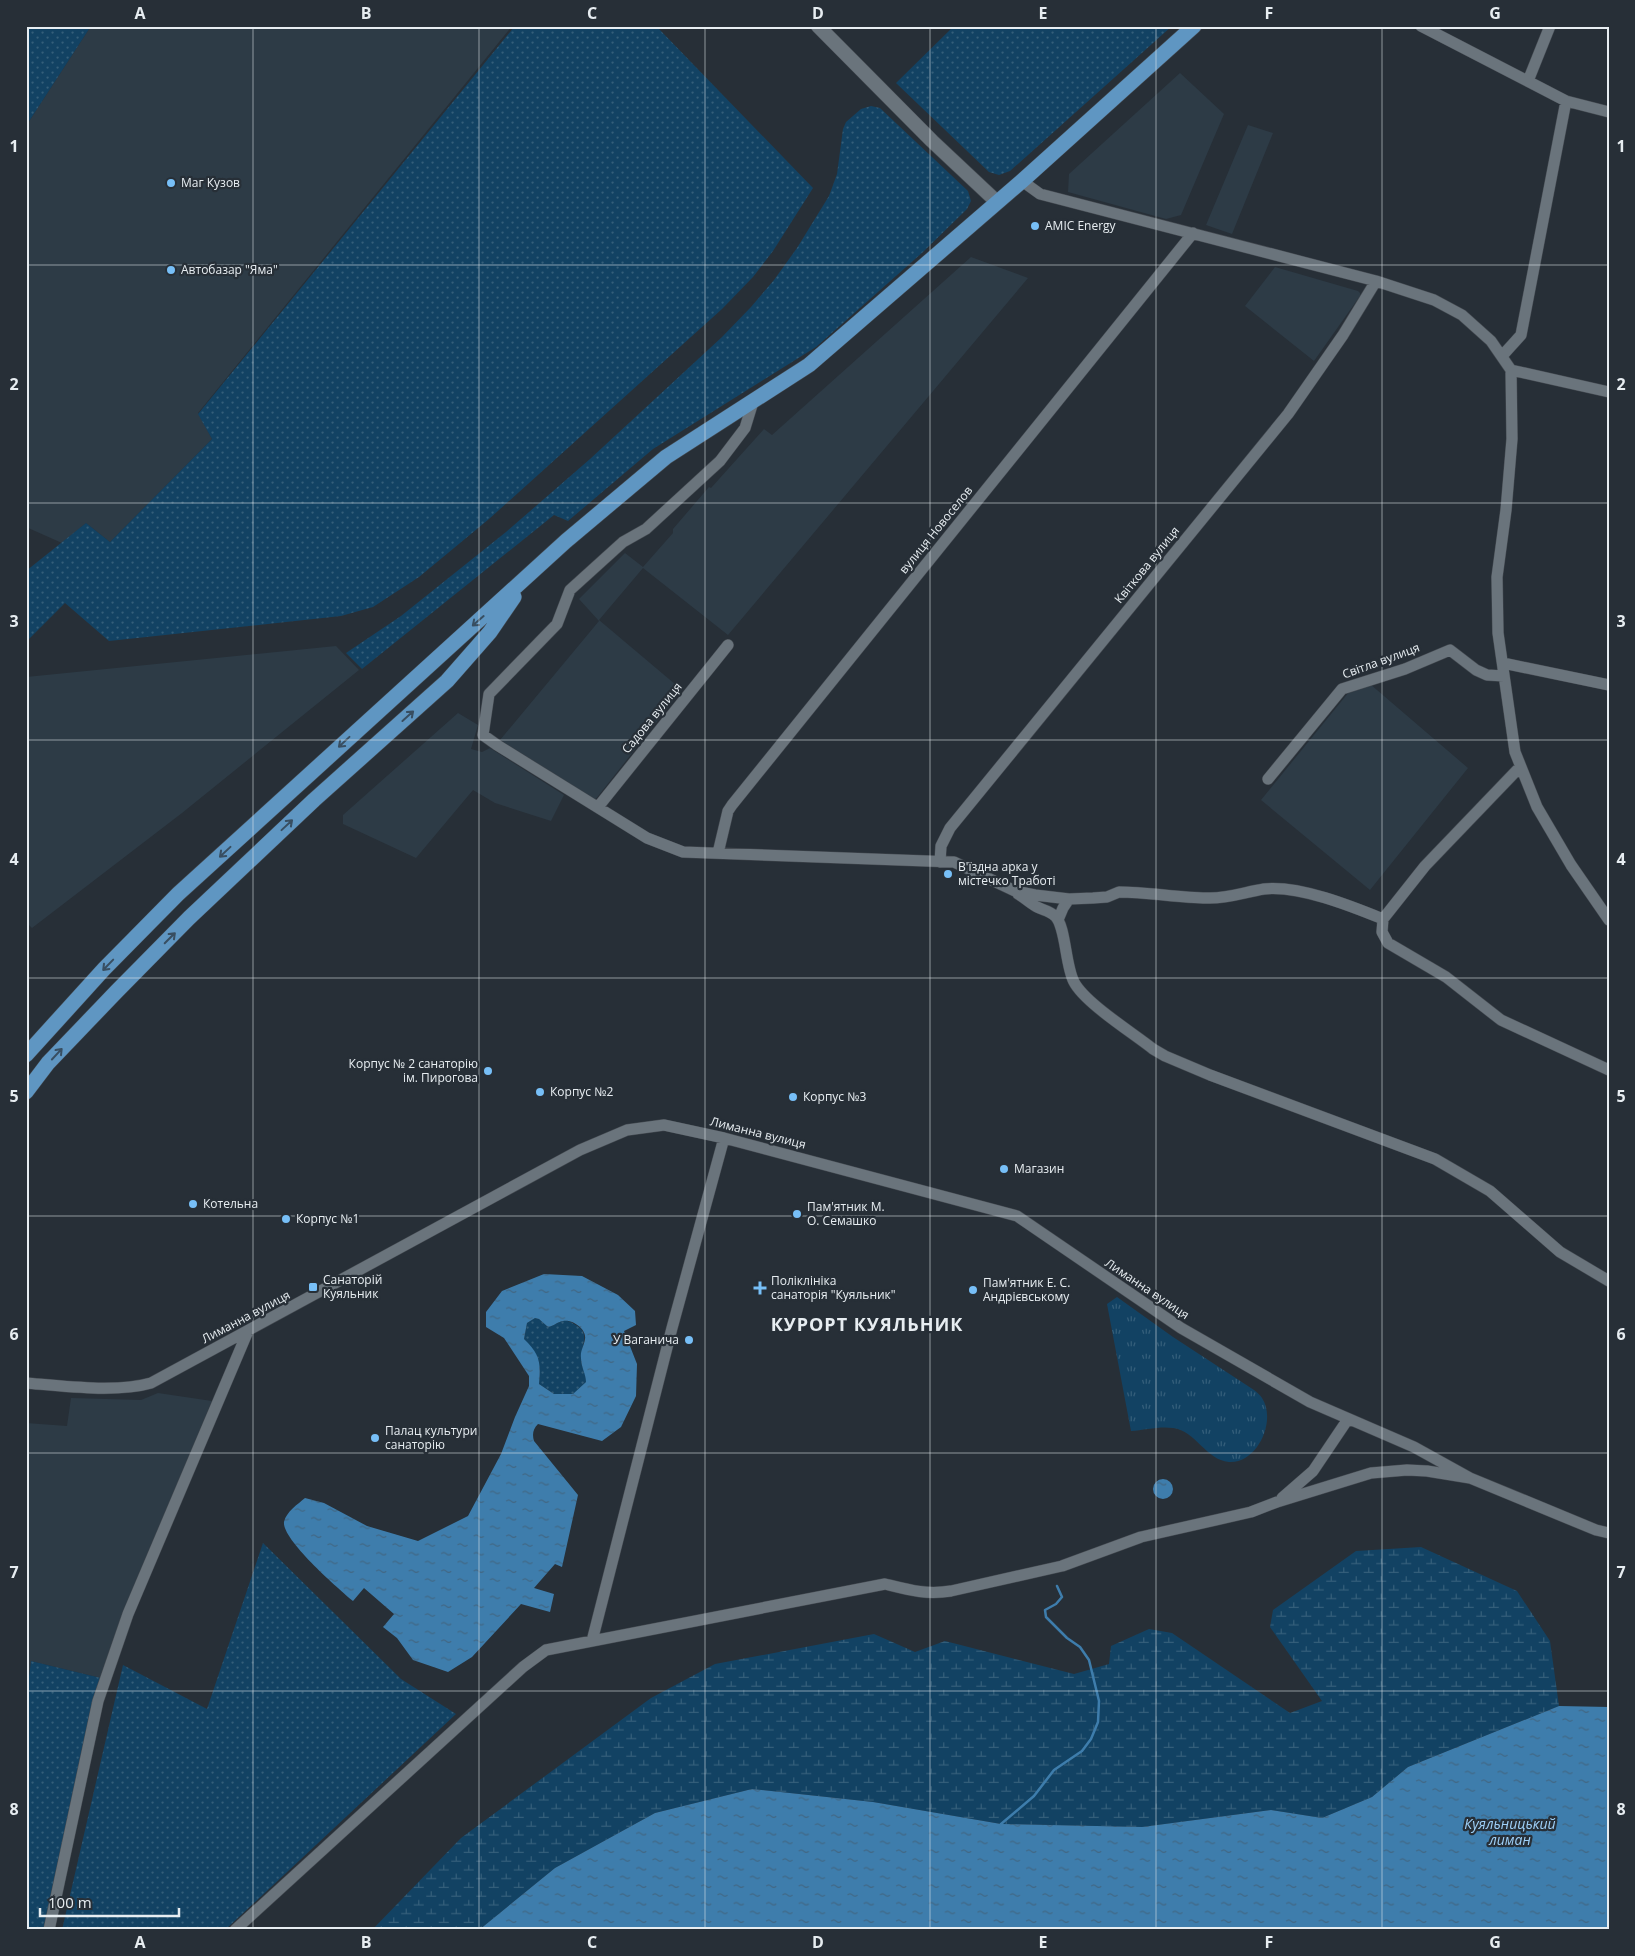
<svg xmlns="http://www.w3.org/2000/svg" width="1635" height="1956" font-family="'Open Sans',sans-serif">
<defs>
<pattern id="grass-dots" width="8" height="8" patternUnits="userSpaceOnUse" patternTransform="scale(1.25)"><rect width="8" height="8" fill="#124263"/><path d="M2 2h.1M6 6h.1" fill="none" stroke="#345e7a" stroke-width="1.8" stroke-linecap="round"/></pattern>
<pattern id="wetland-marsh" width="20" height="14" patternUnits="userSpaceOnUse" patternTransform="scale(1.25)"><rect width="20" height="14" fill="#124263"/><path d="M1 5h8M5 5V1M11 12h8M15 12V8" fill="none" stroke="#345e7a"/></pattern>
<pattern id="park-tufts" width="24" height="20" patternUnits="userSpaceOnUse" patternTransform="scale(1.25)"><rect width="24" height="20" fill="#124263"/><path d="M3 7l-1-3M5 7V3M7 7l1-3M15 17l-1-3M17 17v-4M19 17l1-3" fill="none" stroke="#345e7a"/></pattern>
<pattern id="water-ripples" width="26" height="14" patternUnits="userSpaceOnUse" patternTransform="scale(1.25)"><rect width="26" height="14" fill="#3e7dac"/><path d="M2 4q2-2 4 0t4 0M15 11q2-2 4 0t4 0" fill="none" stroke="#416784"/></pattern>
</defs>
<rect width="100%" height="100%" fill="#272f37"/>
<path fill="#2d3b46" d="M91 26H512L198 413 212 439 110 542 86 523 62 543 26 527V126Z
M1180 73 1224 114 1181 215 1166 219 1068 192 1069 174Z
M1248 125 1273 133 1232 234 1206 225Z
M971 257 1028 278 728 635 643 568 599 620 682 690 595 800 500 740 599 621 579 599 625 553 643 567 673 533V529L709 487 711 488 764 429 772 435Z
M1275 267 1358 291 1360 293V296L1314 361 1245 306Z
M336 646 359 670 182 813 32 928 26 922V677Z
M1370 684 1468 768 1370 890 1261 800 1349 692Z
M458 713 478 725 471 749 482 752 490 748 564 795 551 821 495 803 473 790 416 858 343 824V815Z
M158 1393 212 1401 131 1598 101 1678 31 1661 26 1699V1423L67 1426 71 1398 141 1400Z"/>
<path fill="url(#grass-dots)" d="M26 26H91L26 126Z
M515 26H661L659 29 813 188 773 251 753 277 722 309 489 519 419 577 373 607 341 616 109 641 65 603 26 642V571L86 523 110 542 212 439 198 414Z
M954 26H1172L1010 171 999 175 989 172 896 83Z
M871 106 880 108 968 191 971 201 967 209 923 252 816 347 653 449 568 521 554 515 362 669 346 653 401 616 506 532 590 459 722 337 751 307 774 280 797 248 829 196 837 174 843 129 846 122 861 109Z
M535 1318 539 1319 548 1327C554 1326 557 1322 563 1321 567 1320 571 1322 574 1324 592 1333 581 1344 581 1359 581 1367 587 1374 586 1382L573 1395 554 1394 539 1384 540 1368 524 1339 527 1323Z
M263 1543 401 1679 456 1714 225 1930H62L123 1665 207 1709Z
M31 1661 101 1678 45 1930H26V1699Z"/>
<path fill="url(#wetland-marsh)" d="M1421 1547 1517 1591 1550 1641 1559 1706 1408 1767 1372 1797 1322 1818 1271 1810 1142 1827 1001 1824 873 1802 752 1789 655 1813 555 1868 479 1930H372L461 1838 651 1698 715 1664 874 1634 915 1652 945 1641 1074 1674 1109 1664 1111 1646 1149 1629 1172 1633 1290 1713 1322 1701 1270 1627 1273 1610 1356 1551Z"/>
<path fill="url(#park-tufts)" d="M1117 1297 1173 1337 1254 1390C1257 1392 1260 1395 1262 1398 1277 1421 1257 1464 1229 1462 1206 1460 1196 1431 1173 1428 1160 1426 1144 1430 1131 1431L1107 1304Z"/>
<path fill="url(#water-ripples)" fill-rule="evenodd" d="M544 1274 582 1276 618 1295 635 1311 636 1325 624 1331 637 1364 636 1396 621 1427 602 1441 538 1424C533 1429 532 1434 534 1441L578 1495 562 1567 555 1564 534 1588 554 1594 550 1612 521 1604 472 1657 448 1672 413 1660 397 1638 383 1627 394 1614 364 1588 353 1601C339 1589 282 1540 284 1522 286 1512 298 1504 305 1498L324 1503 367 1526 418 1541 468 1516 501 1454 515 1417 529 1386V1376L504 1338 486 1327V1312L502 1291ZM535 1318 539 1319 548 1327C554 1326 557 1322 563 1321 572 1319 587 1329 585 1339 584 1346 580 1351 581 1358 581 1367 586 1374 586 1382L573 1394H554L539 1384C541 1363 540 1354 524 1339L527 1323Z
M1153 1489a10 10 0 1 1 20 0a10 10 0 1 1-20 0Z
M1559 1706 1609 1707V1930H479L555 1868 655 1813 752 1789 873 1802 1001 1824 1142 1827 1271 1810 1322 1818 1372 1797 1408 1767Z"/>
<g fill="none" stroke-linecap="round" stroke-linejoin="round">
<path stroke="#3e7dac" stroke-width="2.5" d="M1001 1824 1034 1796 1054 1770 1082 1751 1091 1739 1098 1722 1099 1701 1089 1660 1080 1647 1067 1638 1046 1617 1045 1610 1056 1604 1062 1597 1057 1586"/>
<defs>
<path id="minor" d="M1421 26 1566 101 1609 112
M1528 81 1550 26
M1022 181 1040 194 1376 281 1434 300 1462 315 1491 341 1511 370 1512 439 1506 510 1497 577 1498 633 1515 752 1537 807 1571 865 1609 920
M1502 356 1521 335 1566 101
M1511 370 1609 392
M753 402 745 428 720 461 646 529 623 542 570 590 557 624 489 694 483 735 497 745 647 838 683 852 954 862 1015 891 1035 895 1069 899 1093 898 1107 897 1119 892C1149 892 1178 898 1207 898 1227 899 1245 892 1264 889 1299 885 1351 906 1383 919
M1503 663 1609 685
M1520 767 1425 866 1383 919 1382 932 1388 943 1446 977 1501 1020 1609 1070
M1268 779 1342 689 1405 669 1450 650 1476 670 1487 675 1504 676
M598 807 728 645
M718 853 728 811 732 805 1193 233
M940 862 941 846 950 828 1288 414 1343 335 1376 281
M1018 894C1025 898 1031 904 1037 907 1043 910 1050 911 1055 916 1066 926 1065 965 1074 982 1085 1003 1133 1033 1153 1049L1165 1056 1210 1075 1435 1159 1490 1191 1560 1252 1609 1281
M1058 920 1063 908 1069 899
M26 1383C62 1386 117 1393 151 1383L580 1150 627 1130 664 1125 724 1138 1017 1216 1181 1328 1310 1402 1414 1447 1470 1478
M1282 1498 1313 1471 1348 1419
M592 1641 672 1328 724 1138
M49 1930 98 1701 128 1614 248 1331
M235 1930 523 1667 546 1650 885 1584C909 1590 926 1595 951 1591L1062 1566 1141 1537 1251 1512 1277 1502 1371 1473 1407 1470 1427 1471 1470 1478 1596 1530 1609 1533"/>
<path id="tertiary" d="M818 26 932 141 997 202"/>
<path id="trunk" d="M26 1055 104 969 178 894 566 541 666 457 809 365 1022 181 1194 26
M26 1092 48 1063 117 991 189 918 314 800 447 681 490 632 514 597"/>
</defs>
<use href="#minor" stroke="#444a51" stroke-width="12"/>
<use href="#tertiary" stroke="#444a51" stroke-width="15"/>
<use href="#trunk" stroke="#444a51" stroke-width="16"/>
<use href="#minor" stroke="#6a747c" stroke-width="11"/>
<use href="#tertiary" stroke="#6a747c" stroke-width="14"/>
<use href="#trunk" stroke="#5f96c2" stroke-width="15"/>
</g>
<defs><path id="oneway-shaft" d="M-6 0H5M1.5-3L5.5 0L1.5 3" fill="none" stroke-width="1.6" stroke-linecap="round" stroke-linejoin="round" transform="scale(1.25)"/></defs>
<g stroke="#384e61">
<use href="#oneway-shaft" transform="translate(478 621) rotate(139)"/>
<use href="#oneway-shaft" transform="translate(408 716) rotate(-42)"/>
<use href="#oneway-shaft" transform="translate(344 742) rotate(137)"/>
<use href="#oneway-shaft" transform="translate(287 825) rotate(-43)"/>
<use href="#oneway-shaft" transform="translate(225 852) rotate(137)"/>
<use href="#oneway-shaft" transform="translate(170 938) rotate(-45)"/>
<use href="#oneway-shaft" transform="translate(108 965) rotate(134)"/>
<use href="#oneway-shaft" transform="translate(57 1054) rotate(-47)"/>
</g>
<path fill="none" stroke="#e7edf1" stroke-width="1" stroke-opacity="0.55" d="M253 26V1930M479 26V1930M705 26V1930M930 26V1930M1156 26V1930M1382 26V1930M26 265H1609M26 503H1609M26 740H1609M26 978H1609M26 1216H1609M26 1453H1609M26 1691H1609"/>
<g fill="#77bff7" stroke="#272f37" stroke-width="2">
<circle cx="171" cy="183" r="5"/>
<circle cx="1035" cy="226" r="5"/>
<circle cx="171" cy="270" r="5"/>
<circle cx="948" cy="874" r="5"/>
<circle cx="488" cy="1071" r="5"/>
<circle cx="540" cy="1092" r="5"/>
<circle cx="793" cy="1097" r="5"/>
<circle cx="1004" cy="1169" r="5"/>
<circle cx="193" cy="1204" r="5"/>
<circle cx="797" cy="1214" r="5"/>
<circle cx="286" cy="1219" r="5"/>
<rect x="308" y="1282" width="10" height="10" rx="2.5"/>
<path d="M757.5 1280.5h5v5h5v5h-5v5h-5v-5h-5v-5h5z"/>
<circle cx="973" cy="1290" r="5"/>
<circle cx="689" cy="1340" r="5"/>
<circle cx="375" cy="1438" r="5"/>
</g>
<g text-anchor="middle" stroke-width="4.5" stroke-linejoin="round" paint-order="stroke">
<g font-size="12" fill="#e7edf1" stroke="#272f37" text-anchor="start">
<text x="181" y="187">Маг Кузов</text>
<text x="1045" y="230">AMIC Energy</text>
<text x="181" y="274">Автобазар "Яма"</text>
<text x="958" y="871">В'їздна арка у<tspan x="958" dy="14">містечко Тработі</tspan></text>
<text x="478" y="1068" text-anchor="end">Корпус № 2 санаторію<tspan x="478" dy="14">ім. Пирогова</tspan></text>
<text x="550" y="1096">Корпус №2</text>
<text x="803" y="1101">Корпус №3</text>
<text x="1014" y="1173">Магазин</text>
<text x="203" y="1208">Котельна</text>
<text x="807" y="1211">Пам'ятник М.<tspan x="807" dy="14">О. Семашко</tspan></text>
<text x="296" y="1223">Корпус №1</text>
<text x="323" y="1284">Санаторій<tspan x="323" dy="14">Куяльник</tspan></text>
<text x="771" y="1285">Поліклініка<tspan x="771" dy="14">санаторія "Куяльник"</tspan></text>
<text x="983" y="1287">Пам'ятник Е. С.<tspan x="983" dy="14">Андрієвському</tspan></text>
<text x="679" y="1344" text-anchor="end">У Ваганича</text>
<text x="385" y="1435">Палац культури<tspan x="385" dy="14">санаторію</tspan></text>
</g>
<g font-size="12" fill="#e7edf1" stroke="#272f37">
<text transform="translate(936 530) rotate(-51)" y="4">вулиця Новоселов</text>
<text transform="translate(1147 565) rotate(-51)" y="4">Квіткова вулиця</text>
<text transform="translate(1381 661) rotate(-20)" y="4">Світла вулиця</text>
<text transform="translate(652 718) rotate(-51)" y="4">Садова вулиця</text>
<text transform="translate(758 1133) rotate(14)" y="4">Лиманна вулиця</text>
<text transform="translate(1147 1289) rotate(34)" y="4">Лиманна вулиця</text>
<text transform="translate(246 1317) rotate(-28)" y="4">Лиманна вулиця</text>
</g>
<g font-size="14" font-style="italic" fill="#9ed0f8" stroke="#272f37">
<text x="1510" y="1829">Куяльницький<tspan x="1510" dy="16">лиман</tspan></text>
</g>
<g font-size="18" font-weight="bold" letter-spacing="1" fill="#e7edf1" stroke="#272f37">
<text x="867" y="1331">КУРОРТ КУЯЛЬНИК</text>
</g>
</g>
<rect width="1635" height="1956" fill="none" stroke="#272f37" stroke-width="55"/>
<path d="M40 1908v8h139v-8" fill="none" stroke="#e7edf1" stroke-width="2.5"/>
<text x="48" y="1908" font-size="15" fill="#e7edf1" stroke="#272f37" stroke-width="4" paint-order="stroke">100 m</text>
<rect x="28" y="28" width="1580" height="1900" fill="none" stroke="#e7edf1" stroke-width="2"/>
<g font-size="16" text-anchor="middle" font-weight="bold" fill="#e7edf1">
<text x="140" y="19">A</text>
<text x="366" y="19">B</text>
<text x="592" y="19">C</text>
<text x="818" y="19">D</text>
<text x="1043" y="19">E</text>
<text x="1269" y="19">F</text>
<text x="1495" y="19">G</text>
<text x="14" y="152">1</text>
<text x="1621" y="152">1</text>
<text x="14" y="390">2</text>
<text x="1621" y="390">2</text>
<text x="14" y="627">3</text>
<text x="1621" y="627">3</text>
<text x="14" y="865">4</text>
<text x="1621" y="865">4</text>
<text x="14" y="1102">5</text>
<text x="1621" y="1102">5</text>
<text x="14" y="1340">6</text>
<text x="1621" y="1340">6</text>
<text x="14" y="1578">7</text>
<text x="1621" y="1578">7</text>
<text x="14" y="1815">8</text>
<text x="1621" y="1815">8</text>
<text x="140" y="1948">A</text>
<text x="366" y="1948">B</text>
<text x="592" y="1948">C</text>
<text x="818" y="1948">D</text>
<text x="1043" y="1948">E</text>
<text x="1269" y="1948">F</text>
<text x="1495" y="1948">G</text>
</g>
</svg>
